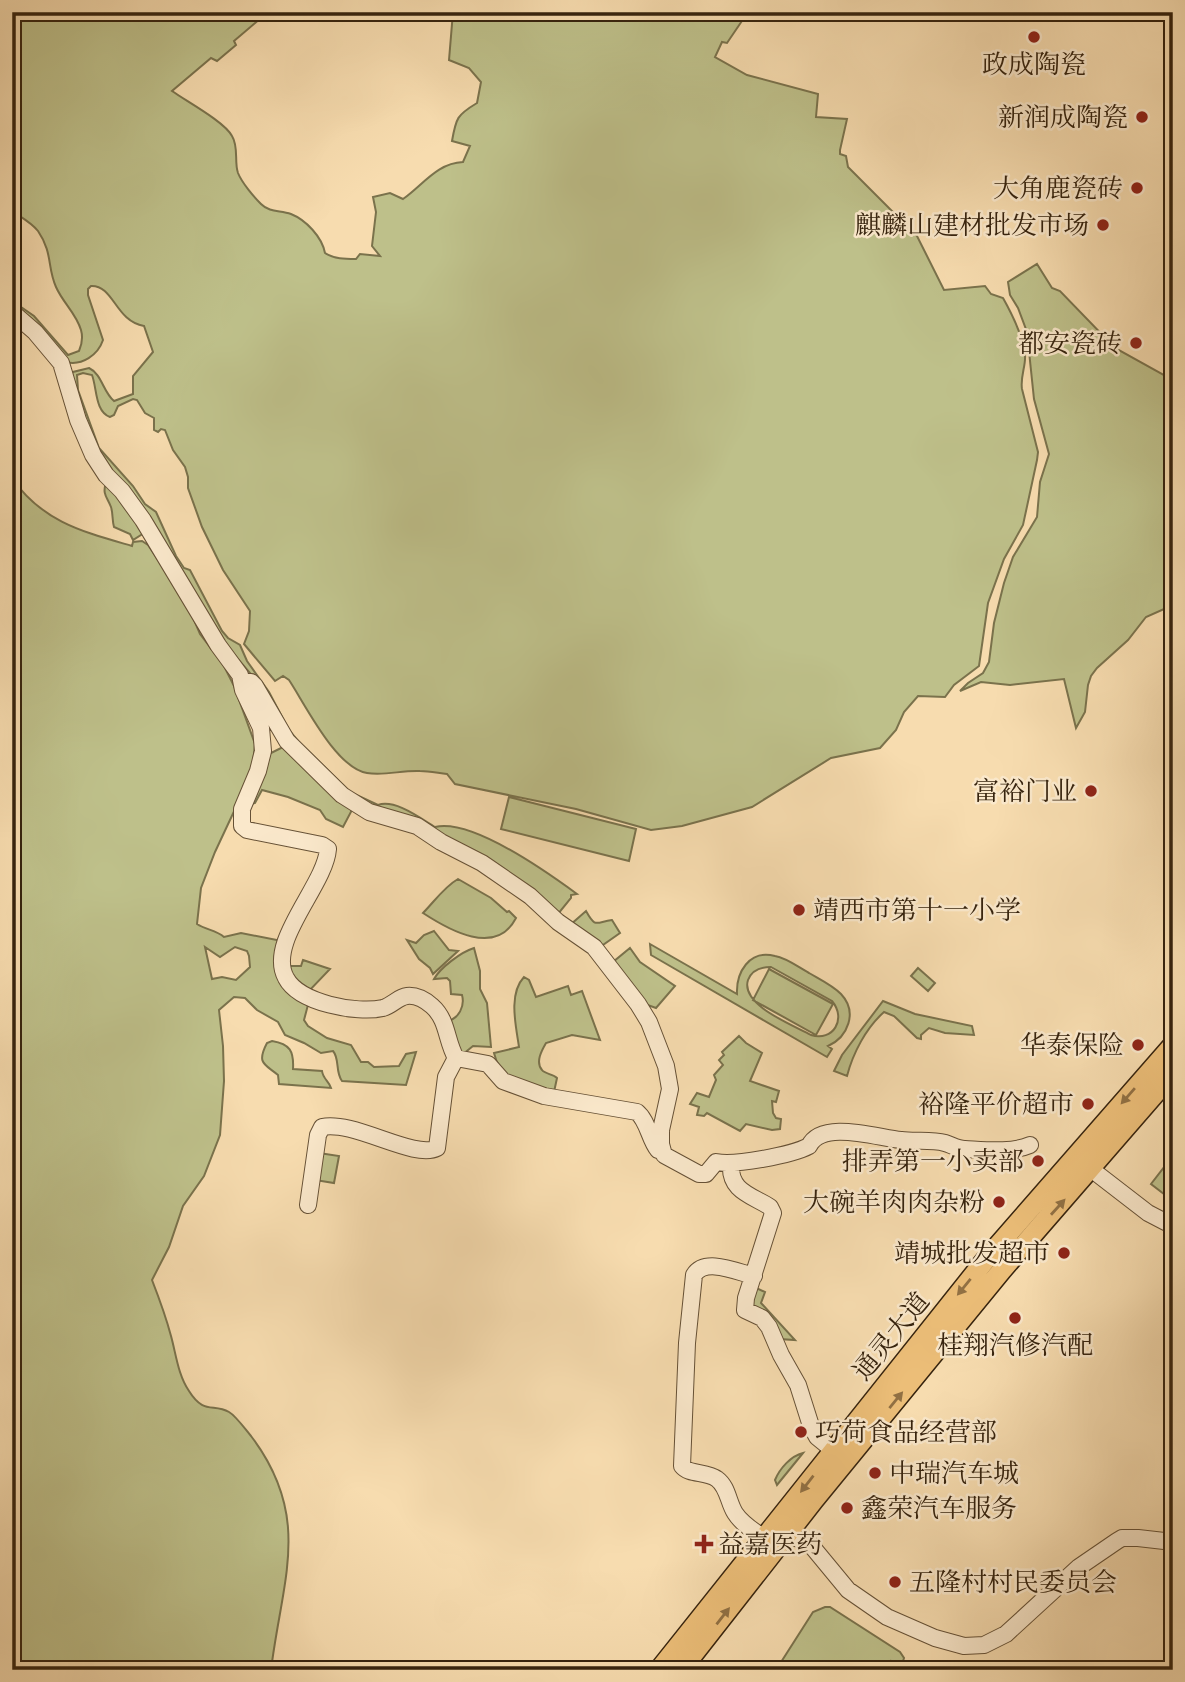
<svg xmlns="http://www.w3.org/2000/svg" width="1185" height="1682" font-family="'IM FELL DW Pica','Noto Serif SC',serif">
<rect width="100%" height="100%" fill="#f7dcaf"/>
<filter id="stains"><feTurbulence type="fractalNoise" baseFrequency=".00286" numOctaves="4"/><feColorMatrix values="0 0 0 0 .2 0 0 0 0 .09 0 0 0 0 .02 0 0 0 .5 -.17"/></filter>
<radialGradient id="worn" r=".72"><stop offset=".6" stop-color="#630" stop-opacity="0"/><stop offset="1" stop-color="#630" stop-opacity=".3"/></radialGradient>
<path fill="#bec08a" stroke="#7a724c" stroke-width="2" fill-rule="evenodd" d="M12 12H268L234 41 236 45 217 61 211 58 172 91C186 101 225 122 232 136 239 147 234 162 238 173 242 183 254 197 261 204 270 213 280 210 291 214 306 220 322 237 325 253 334 259 345 259 356 259L360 254 380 256 372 246 376 212 373 197 390 193 403 199C423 185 437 163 463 162L470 146 452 141C456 118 457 115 477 103L481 82 469 68 449 60 453 12H748L727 43 722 42 715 57 747 75 818 94 816 117 847 119 840 150V154L846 156 848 167 917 236 944 290 985 286 991 294 1003 298C1012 314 1023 337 1025 355 1026 366 1020 377 1022 389L1038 452 1037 460 1023 525 1004 559 988 603 979 666 954 685 945 697 918 696 904 712 896 730 880 748 831 758 752 807 682 826 651 830 576 809 455 784 447 774C438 773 429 771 420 771 402 770 385 776 367 773 336 768 305 704 289 680L283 676 275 681 244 644 249 631 250 611 223 570 202 527 188 488V477L185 467 173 450 165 430 161 429 158 432 154 430V418L145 413 137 400 133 399 118 406 114 415 110 417C95 412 97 388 92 375L83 373 77 375 78 390 99 448 133 486 145 504 156 512 176 556 184 568 190 570 222 631 228 638 240 645 247 661 269 692 289 730 298 741 350 792 378 805C395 799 420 818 435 827 472 818 547 872 577 894L571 895V898L558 914 353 798 302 751 256 680 225 644 94 449 71 375 73 372 89 368C102 374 103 392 114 401L133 394V376L153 352 144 326C115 321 114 285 91 286L88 289V295L103 340C98 355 82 366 66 362L12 305V291L19 298 21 307 34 316 68 355 79 351C82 344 83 337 81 330 76 313 63 303 56 287 47 267 53 253 38 231 32 223 21 217 12 211Z
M1037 264 1052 288 1060 291 1115 348 1173 380V605L1146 617 1128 640 1097 668 1091 676 1088 685 1085 712 1076 728 1064 679 1010 685 981 682 960 691 968 683 983 673 989 662 994 623 1004 583 1013 557 1037 517 1040 482 1049 454 1034 399 1027 332 1018 308 1010 295 1008 282Z
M12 478C42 522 84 532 132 546L133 542 142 541 148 545 186 601 200 634 223 664 234 686 255 744 252 773 215 852 201 888 197 924C206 930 216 930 224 937L241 933 282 941 278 956 309 1001 304 1020 308 1026 327 1038 351 1045 361 1062H368L374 1067 399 1066 406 1054 416 1052 406 1085 342 1081C335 1072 340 1059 333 1051L321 1053 304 1043 285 1035 278 1022 257 1010 245 998 234 997 219 1010 223 1046 224 1081 220 1135 204 1176 183 1206 169 1247 152 1280C159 1298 166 1317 171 1336 176 1354 178 1375 189 1391 204 1415 213 1403 229 1412 236 1416 245 1429 251 1436 313 1518 282 1579 271 1670H38L12 1660ZM205 947 220 957 235 947 247 951 249 956 250 967 236 980 222 977 212 979Z
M106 483 111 486 144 533 133 540 130 534 114 527C112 520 113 513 111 507 107 497 102 494 106 483Z
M287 745 353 808 343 827 326 819 320 810 288 797 262 790 255 803 249 805 269 754Z
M509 797 636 829 629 861 501 829Z
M458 879 491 898 507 912 509 911 516 918C496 957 449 930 423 913 434 902 444 887 458 879Z
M586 911C596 929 596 922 612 920L620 933 600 947 569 926Z
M434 931 449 950 458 951 433 974 430 968 419 959 407 940 416 943 424 935Z
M650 944 737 994C736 973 749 949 775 956 787 958 798 967 809 973 819 979 832 985 841 994 858 1012 848 1037 828 1046L832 1049 827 1057 651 955ZM771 967 832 1001C847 1019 833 1042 811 1035 793 1025 740 1005 748 980 752 970 761 967 771 967Z
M474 948 480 971V989L487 1003 491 1047 473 1046 462 1055 447 1021C459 1019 465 1006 462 995L451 994 450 981 447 978 434 979C440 968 461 952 474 948Z
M630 948 640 962 675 986 656 1008 642 1003 613 962Z
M303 960 330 969 309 991 301 989 285 966H301Z
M918 968 935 983 928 991 911 976Z
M769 969 833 1004 816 1035 753 1000Z
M524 977 529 980 536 997 568 986 571 995 582 991 600 1040 572 1035 546 1043C542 1050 535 1062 542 1070 545 1074 553 1074 557 1078L554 1092C528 1085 501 1084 494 1053L519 1047C516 1026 508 994 524 977Z
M883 1001 915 1014 972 1026 974 1035 945 1033 929 1028 921 1035V1039L917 1038 894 1016 884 1012C866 1028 853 1053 847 1076L834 1071 842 1055Z
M739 1036 746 1043 762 1053 750 1081 779 1091 776 1102 772 1101 773 1113 776 1118 781 1119 780 1129 772 1130 746 1124 740 1131 707 1113 704 1116 697 1115 699 1107 690 1104 697 1093 709 1097 716 1080 714 1075 723 1065 719 1060 724 1055 722 1052Z
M272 1041C290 1044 294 1051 293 1069L322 1071C323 1079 329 1081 331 1088L279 1084 278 1075C265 1064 256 1064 267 1043Z
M319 1153 339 1156 334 1183 315 1180Z
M1165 1166 1173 1172V1201L1151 1184Z
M754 1287 765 1292 761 1303 795 1340 779 1339 751 1304Z
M803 1453 777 1485 775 1480C780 1468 791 1456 803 1453Z
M825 1607H830L900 1652 904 1658 901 1668 891 1661 886 1670H776L813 1612Z"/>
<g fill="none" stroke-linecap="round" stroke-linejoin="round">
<defs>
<path id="minor" d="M12 312 35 332 61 363 78 420 93 455 106 475 122 491 143 520 218 645 240 675 243 690 261 728 263 751 258 771 242 809V826L247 830 322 845 328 849C325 886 266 942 286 978 299 1003 357 1014 383 1008 393 1005 398 997 407 996 416 995 425 1000 432 1006 448 1020 446 1041 456 1058L488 1064 503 1081 544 1096 637 1112C648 1121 649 1139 658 1150L662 1151
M242 682H251L255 686 287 741 342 795 369 812 417 826 441 842 482 863 530 896 558 922 594 947 638 1004 649 1022 666 1066 670 1089 661 1130V1144L664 1155 699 1174H706L716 1162C734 1166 792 1155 809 1146 822 1119 878 1138 901 1140 915 1142 931 1139 945 1143 952 1145 957 1149 965 1149 985 1150 1012 1153 1030 1145
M731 1164C729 1191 751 1195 770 1207L773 1213 746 1298 745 1310 762 1318 769 1327 781 1355 798 1385 811 1426 817 1437 833 1450
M1091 1169 1148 1213 1173 1226
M308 1205 318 1135 322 1127C354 1120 414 1160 437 1148L446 1077 456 1058
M754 1276C737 1272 705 1257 694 1275L687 1343 682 1466C689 1475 707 1471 717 1479 728 1487 728 1502 735 1513 742 1524 754 1531 764 1538
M789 1535 810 1544 848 1590 887 1617 935 1638 964 1646 984 1645 1006 1634 1079 1567 1117 1541 1122 1538H1138L1173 1542"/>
<path id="major" d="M659 1670 987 1258 1173 1045
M681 1670 814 1500 1002 1270 1173 1073"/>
</defs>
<use href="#minor" stroke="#665136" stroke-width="18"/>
<use href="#major" stroke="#36230e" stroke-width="22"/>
<use href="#minor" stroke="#fae8cb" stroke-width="16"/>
<use href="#major" stroke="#ecbe78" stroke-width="19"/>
</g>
<defs><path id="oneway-solid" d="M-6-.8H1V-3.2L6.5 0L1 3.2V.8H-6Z" transform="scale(1.75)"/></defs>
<g fill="#917043">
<use href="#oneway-solid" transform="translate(1128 1096) rotate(131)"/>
<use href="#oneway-solid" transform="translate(1058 1207) rotate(-48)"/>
<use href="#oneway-solid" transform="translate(964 1287) rotate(129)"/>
<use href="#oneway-solid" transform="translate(896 1400) rotate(-51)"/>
<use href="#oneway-solid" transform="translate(807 1484) rotate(128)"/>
<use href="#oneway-solid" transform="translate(723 1616) rotate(-52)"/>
</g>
<g fill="#8f2418" stroke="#fae8cb" stroke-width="2.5">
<circle cx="1034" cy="37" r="7"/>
<circle cx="1142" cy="117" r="7"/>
<circle cx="1137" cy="188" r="7"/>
<circle cx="1103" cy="225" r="7"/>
<circle cx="1136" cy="343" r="7"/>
<circle cx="1091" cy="791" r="7"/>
<circle cx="799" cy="910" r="7"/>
<circle cx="1138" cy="1045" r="7"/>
<circle cx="1088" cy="1104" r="7"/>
<circle cx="1038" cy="1161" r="7"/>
<circle cx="999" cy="1202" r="7"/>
<circle cx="1064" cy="1253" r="7"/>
<circle cx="1015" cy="1318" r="7"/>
<circle cx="801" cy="1432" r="7"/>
<circle cx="875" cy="1473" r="7"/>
<circle cx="847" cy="1508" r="7"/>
<path d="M700.5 1533.5h7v7h7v7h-7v7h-7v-7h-7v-7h7z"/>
<circle cx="895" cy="1582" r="7"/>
</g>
<g text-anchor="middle" stroke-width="5" stroke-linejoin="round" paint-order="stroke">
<g font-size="26" fill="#36230e" stroke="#fae8cb" text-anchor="end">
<text x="1034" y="73" text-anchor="middle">政成陶瓷</text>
<text x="1128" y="126">新润成陶瓷</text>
<text x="1123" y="197">大角鹿瓷砖</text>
<text x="1089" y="234">麒麟山建材批发市场</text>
<text x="1122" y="352">都安瓷砖</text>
<text x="1077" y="800">富裕门业</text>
<text x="813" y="919" text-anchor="start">靖西市第十一小学</text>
<text x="1124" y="1054">华泰保险</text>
<text x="1074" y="1113">裕隆平价超市</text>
<text x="1024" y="1170">排弄第一小卖部</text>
<text x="985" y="1211">大碗羊肉肉杂粉</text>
<text x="1050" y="1262">靖城批发超市</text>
<text x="1015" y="1354" text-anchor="middle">桂翔汽修汽配</text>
<text x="815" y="1441" text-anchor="start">巧荷食品经营部</text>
<text x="889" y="1482" text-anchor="start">中瑞汽车城</text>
<text x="861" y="1517" text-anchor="start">鑫荣汽车服务</text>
<text x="718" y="1553" text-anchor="start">益嘉医药</text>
<text x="909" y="1591" text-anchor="start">五隆村村民委员会</text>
</g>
<g font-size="26" fill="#36230e" stroke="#fae8cb">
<text transform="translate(891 1336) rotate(-51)" y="9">通灵大道</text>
</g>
</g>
<rect width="1185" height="1682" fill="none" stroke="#f7dcaf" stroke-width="42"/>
<rect x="14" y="14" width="1157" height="1654" fill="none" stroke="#36230e" stroke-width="3.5"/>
<rect x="21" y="21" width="1143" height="1640" fill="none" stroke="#36230e" stroke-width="2"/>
<rect width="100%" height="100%" filter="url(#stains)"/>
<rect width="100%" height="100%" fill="url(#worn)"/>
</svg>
